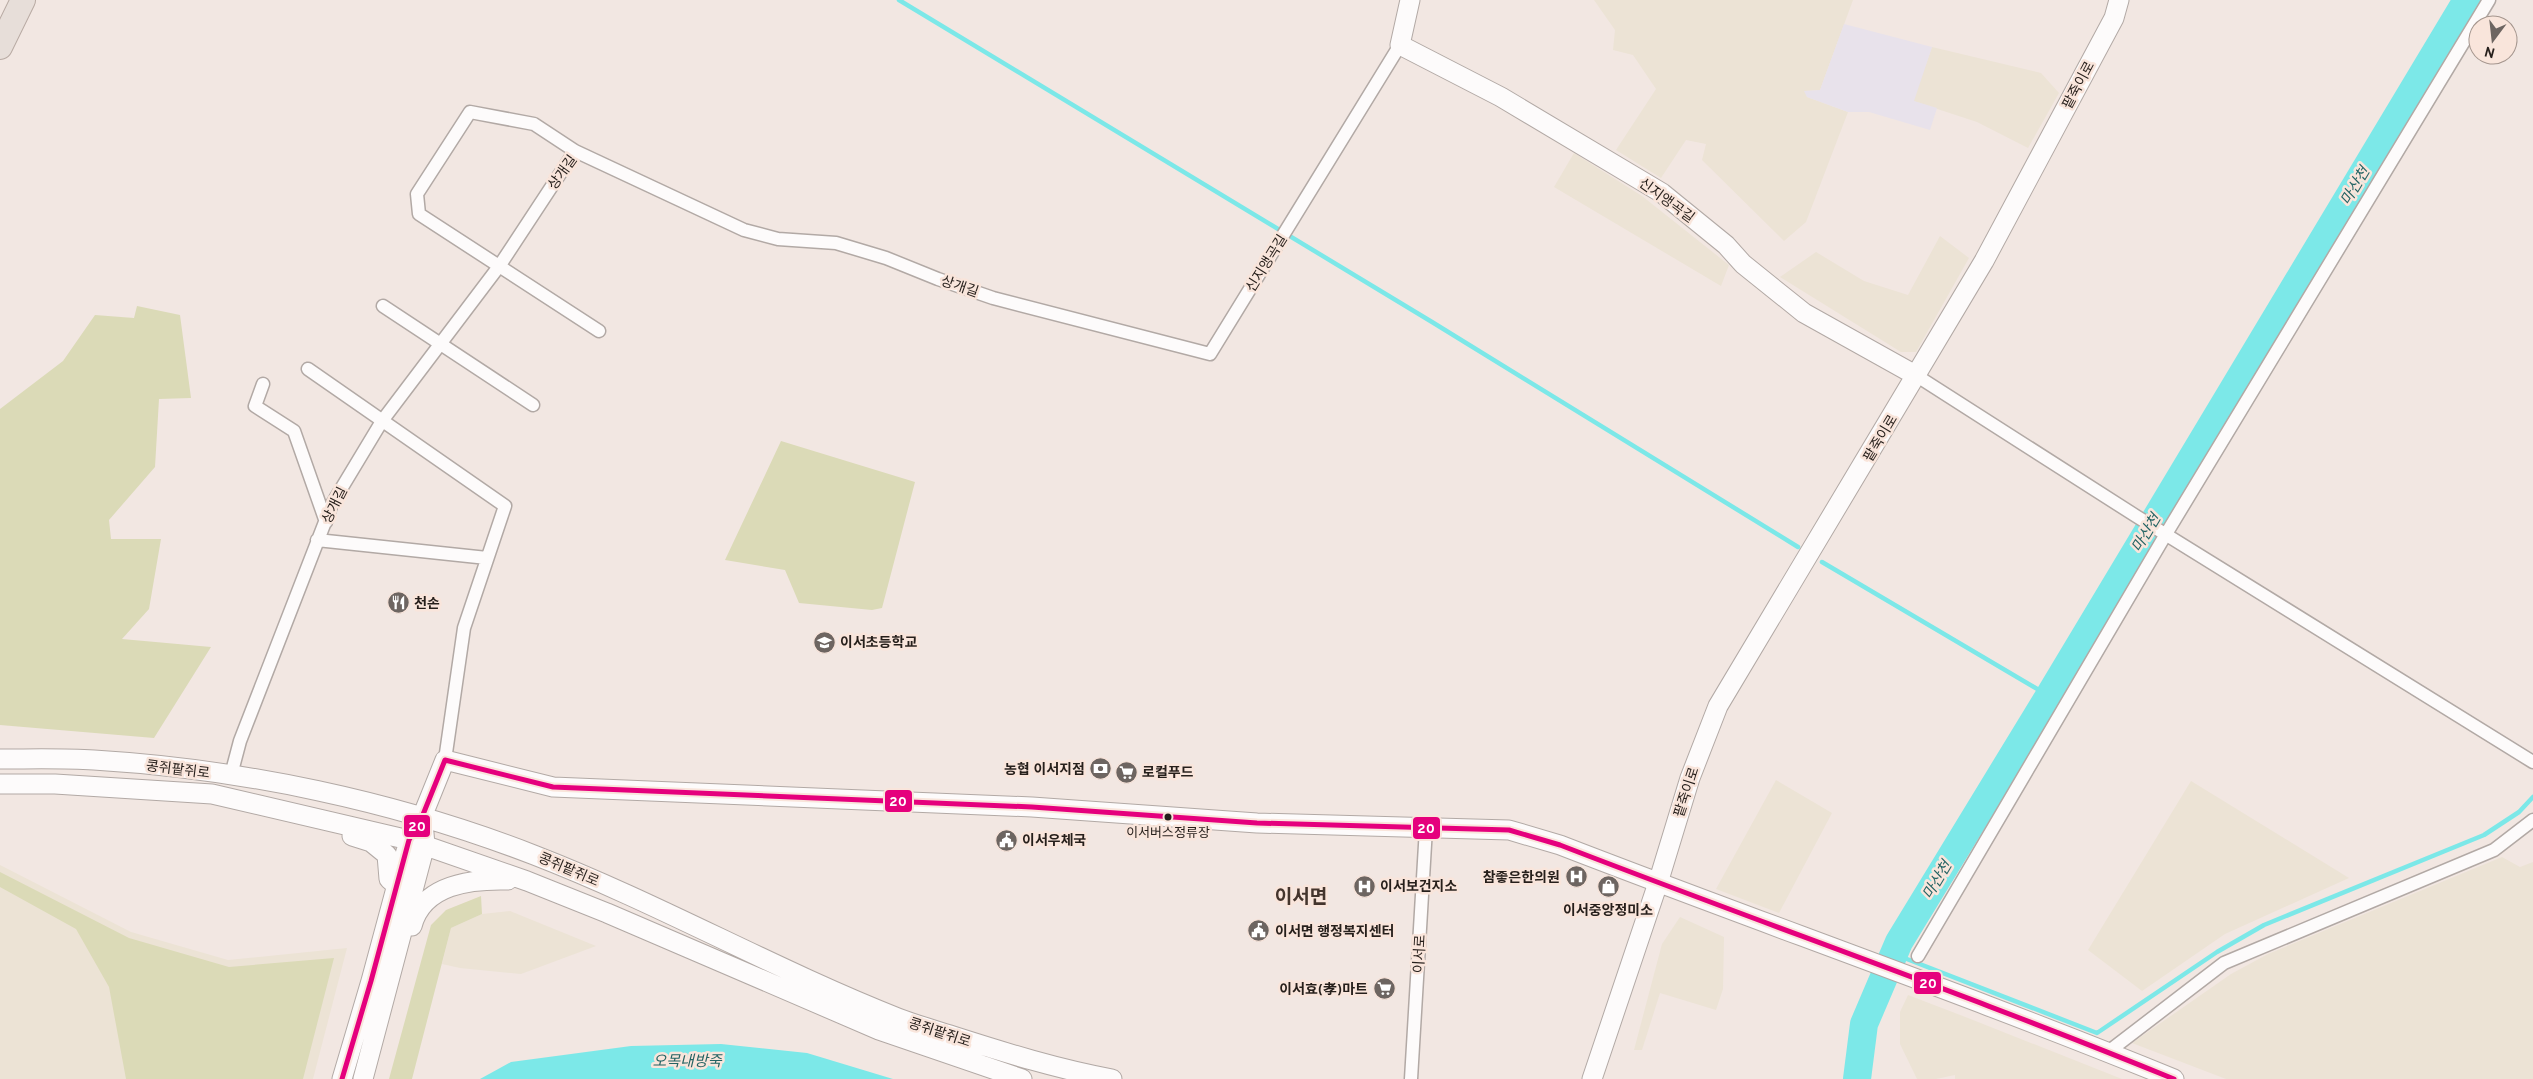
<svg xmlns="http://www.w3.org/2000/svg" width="2533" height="1079" font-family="Overpass,'Noto Sans KR',sans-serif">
<rect width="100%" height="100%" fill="#f2e7e2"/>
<path fill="#ece3d5" d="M1594 0H1853L1820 90 1805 91 1807 97 1848 112 1806 222 1784 241 1702 160 1706 144 1686 140 1661 178 1616 150 1656 89 1633 55 1613 50 1615 30Z
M1932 47 2041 73 2059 93 2028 148 1977 122 1913 101Z
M1574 153 1642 196 1729 265 1721 286 1554 187Z
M1940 236 1969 258 1916 352H1901L1780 277 1816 252 1864 281 1908 295Z
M1776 780 1832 813 1779 913 1716 889Z
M2191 781 2349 878 2225 934 2142 991 2088 950Z
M2502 857 2520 867 2533 862V1079H2226L2132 1043 2231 974 2268 954Z
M0 865 131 932 228 960 347 948 313 1079H0Z
M510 911 596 946 521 974 460 968 442 964 451 928 482 914Z
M1680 917 1724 937 1723 989 1716 1010 1660 993 1642 1050H1634L1662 944Z
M1908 995 1968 1018 2122 1079H1955V1075L1936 1079H1917L1900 1044V1012Z"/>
<path fill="#e8e2eb" d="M1844 24 1932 47 1914 101 1937 108 1930 130 1869 112H1848L1807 97 1804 91 1820 90Z"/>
<path fill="#dbdab7" d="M137 306 180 315 191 398 159 399 155 467 109 520 111 539H161L149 609 122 639 211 647 154 738 0 725V409L63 361 95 315 134 318Z
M781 441 915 482 882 608 872 610 799 603 785 570 725 560Z
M0 872 129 938 229 967 334 958 303 1079H126L109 987 76 929 0 887Z
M481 896 482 914 451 928 412 1079H389L431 925 446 910Z"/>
<path fill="#7ce8e8" d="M721 1044 807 1053 893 1079H480L511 1062 631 1046Z"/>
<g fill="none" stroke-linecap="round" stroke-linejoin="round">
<path stroke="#7ce8e8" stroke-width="4.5" d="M899 0 1432 322 1798 547
M1822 562 2049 696
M1894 954 2097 1033 2217 952 2264 925 2484 835 2519 812 2533 797"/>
<path stroke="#7ce8e8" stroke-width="28" d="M1857 1079 1864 1024 1899 942 2049 696 2467 0"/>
<defs>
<path id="street" d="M383 306 533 405
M599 331 419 214 417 194 470 112 534 124 575 151 744 230 778 239 836 243 886 258 938 279 993 298 1210 354 1400 45
M308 369 505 506 464 628 445 760
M1917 376 2136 516 2533 762
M263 384 255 406 294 431 326 522
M317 540 487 558
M231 775 240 741 332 504 382 421 500 265 575 151
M1918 956 2166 534 2489 0
M2108 1052 2224 963 2494 850 2533 820
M1411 1079 1426 828"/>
<path id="secondary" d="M1410 0 1400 45 1501 97 1662 193 1726 245 1743 264 1804 313 1917 376
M0 759C31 759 63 758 94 760 242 769 395 801 534 855 658 903 774 969 898 1018 916 1025 935 1030 953 1036 1006 1053 1058 1069 1112 1079
M0 784H55L212 794 409 840 527 881 607 913 879 1030 1022 1079
M352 836 371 842 387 855 389 879 396 885
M406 924 412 926C423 884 471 879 508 880
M342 1079 371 981 409 840 422 817 445 760 553 787 1032 807 1257 823 1509 830 1560 845C1764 924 1971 996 2174 1079
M363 1079 425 845 424 833
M1592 1079 1658 883 1690 778 1718 706 1984 261 2114 18 2119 0"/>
<path id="highway" d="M0 47 23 0"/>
</defs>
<use href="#street" stroke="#b2a9a5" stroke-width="15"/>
<use href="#secondary" stroke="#b2a9a5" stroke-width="21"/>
<use href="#highway" stroke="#b8aaa3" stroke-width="26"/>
<use href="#street" stroke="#fdfbfb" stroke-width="12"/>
<use href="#secondary" stroke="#fdfbfb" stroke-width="19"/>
<use href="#highway" stroke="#e7ded9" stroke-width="24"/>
<defs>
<path id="bus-1" d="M342 1079 371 981 409 840 422 817 445 760 553 787 1032 807 1257 823 1509 830 1560 845C1764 924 1971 996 2174 1079"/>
</defs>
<use href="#bus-1" stroke="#f9e5db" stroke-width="9"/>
<use href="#bus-1" stroke="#e5007d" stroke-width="5"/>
</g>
<defs>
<symbol id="restaurant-disc" viewBox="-11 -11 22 22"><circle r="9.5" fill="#6d6561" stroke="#f9e5db"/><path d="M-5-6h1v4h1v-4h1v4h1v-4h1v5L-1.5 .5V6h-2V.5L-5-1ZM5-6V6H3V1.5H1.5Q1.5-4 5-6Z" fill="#fff"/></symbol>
<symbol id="school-disc" viewBox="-11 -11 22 22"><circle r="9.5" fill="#6d6561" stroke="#f9e5db"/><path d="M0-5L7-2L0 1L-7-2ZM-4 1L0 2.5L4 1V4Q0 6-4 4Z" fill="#fff"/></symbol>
<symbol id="bank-disc" viewBox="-11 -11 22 22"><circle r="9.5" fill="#6d6561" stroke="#f9e5db"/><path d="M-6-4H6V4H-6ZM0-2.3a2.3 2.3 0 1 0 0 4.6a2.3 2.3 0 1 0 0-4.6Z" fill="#fff"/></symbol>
<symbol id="supermarket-disc" viewBox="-11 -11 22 22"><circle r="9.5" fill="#6d6561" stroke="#f9e5db"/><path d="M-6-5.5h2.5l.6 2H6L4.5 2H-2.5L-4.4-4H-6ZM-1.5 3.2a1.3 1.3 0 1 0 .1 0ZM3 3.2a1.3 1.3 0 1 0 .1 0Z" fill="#fff"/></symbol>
<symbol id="civic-disc" viewBox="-11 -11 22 22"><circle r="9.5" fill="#6d6561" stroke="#f9e5db"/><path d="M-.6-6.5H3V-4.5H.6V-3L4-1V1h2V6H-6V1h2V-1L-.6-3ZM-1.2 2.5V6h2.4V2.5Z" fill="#fff"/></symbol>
<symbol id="hospital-disc" viewBox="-11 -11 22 22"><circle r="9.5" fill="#6d6561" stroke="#f9e5db"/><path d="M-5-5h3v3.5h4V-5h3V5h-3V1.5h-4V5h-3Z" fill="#fff"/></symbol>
<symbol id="shop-disc" viewBox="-11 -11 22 22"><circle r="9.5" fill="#6d6561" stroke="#f9e5db"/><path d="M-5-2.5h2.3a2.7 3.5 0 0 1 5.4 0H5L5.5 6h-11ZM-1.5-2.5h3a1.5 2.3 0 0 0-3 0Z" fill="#fff"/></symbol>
</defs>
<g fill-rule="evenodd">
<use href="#restaurant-disc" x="386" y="590" width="25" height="25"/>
<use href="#school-disc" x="812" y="630" width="25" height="25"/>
<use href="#bank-disc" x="1088" y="756" width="25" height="25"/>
<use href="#supermarket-disc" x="1114" y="760" width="25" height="25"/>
<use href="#civic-disc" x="994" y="828" width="25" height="25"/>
<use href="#hospital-disc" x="1564" y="864" width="25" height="25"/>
<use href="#hospital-disc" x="1352" y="874" width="25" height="25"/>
<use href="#shop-disc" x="1596" y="874" width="25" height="25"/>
<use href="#civic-disc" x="1246" y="918" width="25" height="25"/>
<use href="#supermarket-disc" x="1372" y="976" width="25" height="25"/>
</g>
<circle fill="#261f1b" stroke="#f9e5db" stroke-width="2" cx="1168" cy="817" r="4.5"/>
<g text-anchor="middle" stroke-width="5" stroke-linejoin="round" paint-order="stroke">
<g font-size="13" fill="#261f1b" stroke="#f9e5db">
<text x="1168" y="837">이서버스정류장</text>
</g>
<g font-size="14" fill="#261f1b" stroke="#f9e5db">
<text transform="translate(2078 85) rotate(-62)" y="5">팥죽이로</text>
<text transform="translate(562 172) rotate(-54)" y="5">상개길</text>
<text transform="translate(1667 200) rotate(36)" y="5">신지앵곡길</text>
<text transform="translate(1266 263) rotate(-58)" y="5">신지앵곡길</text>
<text transform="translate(960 286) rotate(19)" y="5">상개길</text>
<text transform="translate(1880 438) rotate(-59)" y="5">팥죽이로</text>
<text transform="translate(334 505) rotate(-63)" y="5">상개길</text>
<text transform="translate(178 769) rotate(7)" y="5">콩쥐팥쥐로</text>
<text transform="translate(1686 792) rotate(-72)" y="5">팥죽이로</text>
<text transform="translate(569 869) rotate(23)" y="5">콩쥐팥쥐로</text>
<text transform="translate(1419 954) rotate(-87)" y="5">이서로</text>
<text transform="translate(940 1032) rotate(18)" y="5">콩쥐팥쥐로</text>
</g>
<g font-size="14" font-weight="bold" fill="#261f1b" stroke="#f9e5db" text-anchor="start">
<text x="414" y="608">천손</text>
<text x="840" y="647">이서초등학교</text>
<text x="1085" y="774" text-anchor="end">농협 이서지점</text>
<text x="1142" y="777">로컬푸드</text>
<text x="1022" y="845">이서우체국</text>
<text x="1560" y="882" text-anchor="end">참좋은한의원</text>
<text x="1380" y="891">이서보건지소</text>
<text x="1608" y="915" text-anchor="middle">이서중앙정미소</text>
<text x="1275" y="936">이서면 행정복지센터</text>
<text x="1368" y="994" text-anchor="end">이서효(孝)마트</text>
</g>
<g font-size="15" font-style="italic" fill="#246363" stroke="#f9e5db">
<text transform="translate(2355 186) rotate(-59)" y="5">마산천</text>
<text transform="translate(2146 533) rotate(-59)" y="5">마산천</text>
<text transform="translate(1937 880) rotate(-59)" y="5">마산천</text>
<text x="687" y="1066">오목내방죽</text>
</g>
<g font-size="19" font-weight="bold" fill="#44352d" stroke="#f9e5db">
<text x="1301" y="903">이서면</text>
</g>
</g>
<g stroke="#f9e5db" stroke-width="2">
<rect x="884" y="789" width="29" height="24" rx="5" fill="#e5007d"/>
<rect x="403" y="814" width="28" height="24" rx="5" fill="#e5007d"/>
<rect x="1412" y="816" width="29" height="24" rx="5" fill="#e5007d"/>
<rect x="1913" y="971" width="29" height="24" rx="5" fill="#e5007d"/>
</g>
<g font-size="14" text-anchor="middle" font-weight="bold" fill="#fff">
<text x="898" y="806">20</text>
<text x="417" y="831">20</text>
<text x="1426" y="833">20</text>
<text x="1928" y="988">20</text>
</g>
<g transform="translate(2493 40) rotate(195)"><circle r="24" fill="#f9e5db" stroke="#a5968e"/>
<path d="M0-4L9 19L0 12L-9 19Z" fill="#6d6561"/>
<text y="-8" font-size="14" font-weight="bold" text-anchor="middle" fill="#261f1b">N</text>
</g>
</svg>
